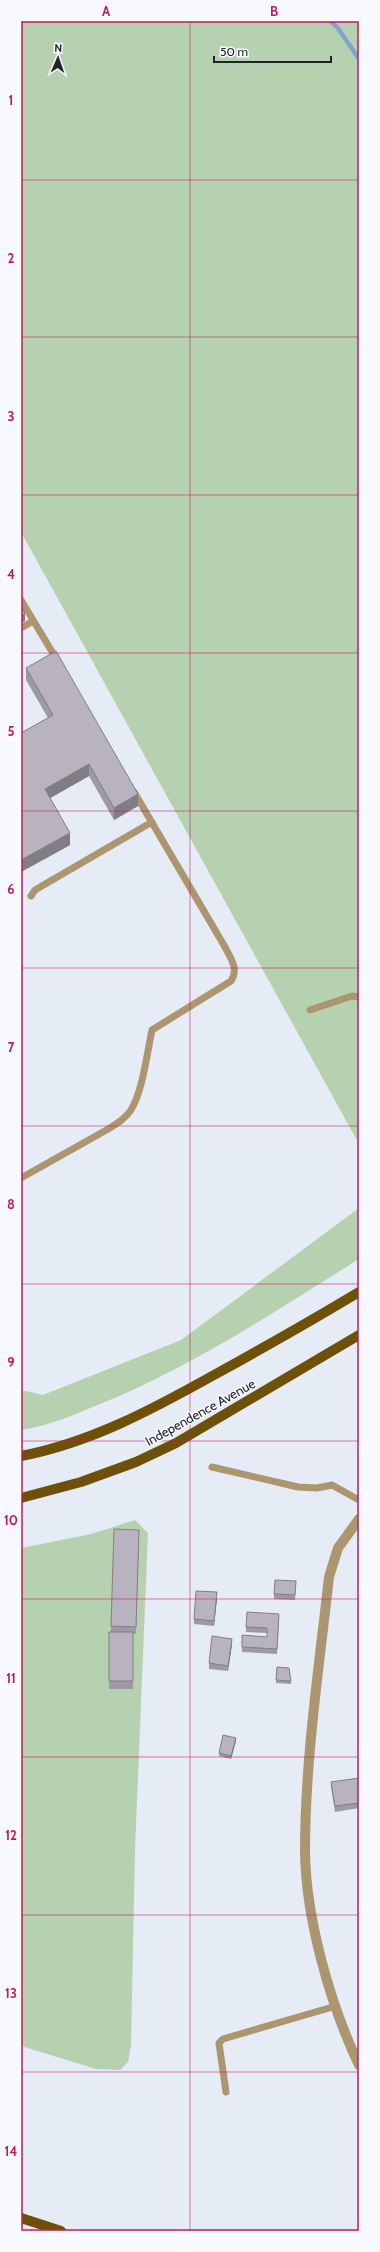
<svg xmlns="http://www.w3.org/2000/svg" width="380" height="2252" font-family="Cabin,sans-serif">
<rect width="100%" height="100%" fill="#e6ecf6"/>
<path fill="#b6d1af" d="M21 21H359V1144L21 532Z
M359 1208V1259C274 1312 189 1369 95 1406 71 1416 48 1426 21 1430V1390L43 1395 181 1340Z
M135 1520 148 1533 135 1850 131 2045 128 2062 120 2070 96 2069 21 2046V1548L91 1534Z"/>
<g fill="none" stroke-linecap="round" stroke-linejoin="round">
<path stroke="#82a3cd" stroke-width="4.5" d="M330 21 337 27 359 59"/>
<path stroke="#ac966f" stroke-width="7" d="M21 600 57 660
M21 628 33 621
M31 896 35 890 152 822
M310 1010 352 996 359 997
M21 1178 110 1128C118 1123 126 1118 131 1110 143 1090 147 1053 152 1030L231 981C239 969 231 959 225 947L134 792
M212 1467 298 1487 317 1488 332 1485 359 1500
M226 2092 219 2043 223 2039 336 2006"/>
<path stroke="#ac966f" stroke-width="10" d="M359 1519 338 1548 329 1577C319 1668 305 1760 305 1852 306 1919 330 2004 359 2065"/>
<path stroke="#6f5009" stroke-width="10" d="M21 1456C90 1443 153 1409 214 1375 263 1348 311 1321 359 1292
M21 1498 81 1482 136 1462 176 1443 359 1335
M21 2218 61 2231"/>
</g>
<path fill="#9e9aa3" d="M26 668 138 806 114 820 89 776 50 798 70 845 21 872V733L48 718 26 680Z
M139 1537 136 1634H133V1689H109V1632H111V1626Z
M296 1586 295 1600 274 1599V1594Z
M217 1598 214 1626 194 1624V1619Z
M279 1619 277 1654 242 1652V1647L267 1637V1633L246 1632V1627Z
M232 1644 228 1671 209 1669V1663Z
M276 1680 291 1681V1684L276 1683Z
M236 1741 231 1759 219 1756V1753Z
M359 1778V1808L335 1812 331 1787V1782Z"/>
<path fill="#817d85" d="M25 613V621L21 623V616Z
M89 764V776L45 801V789Z
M138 794V806L114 820V808Z
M70 833V845L21 872V860Z
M217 1592V1598L214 1626V1621Z
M232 1639V1644L228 1671V1666Z
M236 1738V1741L231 1759V1756Z"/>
<path fill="#b8b3be" stroke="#817d85" d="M21 606 25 613 21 616Z
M56 651 138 794 114 808 89 764 45 789 70 833 21 860V733L53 715 26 668Z
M114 1529 139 1530 136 1627 111 1626Z
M275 1580 296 1581 295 1595 274 1594Z
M196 1591 217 1592 214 1621 194 1619Z
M247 1612 279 1614 277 1649 242 1647V1635L267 1637V1628L246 1627Z
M109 1632H133V1681H109Z
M212 1636 232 1639 228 1666 209 1663Z
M277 1667 289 1668 291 1681 276 1680Z
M223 1735 236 1738 231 1756 219 1753Z
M359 1778V1803L335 1806 331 1782Z"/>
<path fill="none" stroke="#c2185b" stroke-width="1" stroke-opacity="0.55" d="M190 21V2231M21 180H359M21 337H359M21 495H359M21 653H359M21 811H359M21 968H359M21 1126H359M21 1284H359M21 1441H359M21 1599H359M21 1757H359M21 1915H359M21 2072H359"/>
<g text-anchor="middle" stroke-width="3" stroke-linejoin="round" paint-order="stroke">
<g font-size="13" fill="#212327" stroke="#f7f9fd">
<text transform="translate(200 1412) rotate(-29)" y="5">Independence Avenue</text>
</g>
</g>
<rect width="380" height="2252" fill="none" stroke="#f7f9fd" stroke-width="44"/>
<g transform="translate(58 58) rotate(2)" stroke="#f7f9fd" stroke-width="3" paint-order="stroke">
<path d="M0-3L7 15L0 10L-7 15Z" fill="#212327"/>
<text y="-6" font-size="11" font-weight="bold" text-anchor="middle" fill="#212327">N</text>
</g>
<path d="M214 56v6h117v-6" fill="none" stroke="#212327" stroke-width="2"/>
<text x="220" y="56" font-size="12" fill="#212327" stroke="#f7f9fd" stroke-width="3" paint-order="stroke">50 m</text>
<rect x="22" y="22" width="336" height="2208" fill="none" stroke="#c2185b" stroke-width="1.5"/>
<g font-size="13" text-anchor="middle" font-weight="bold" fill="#c2185b">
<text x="106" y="16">A</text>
<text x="274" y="16">B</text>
<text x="11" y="105">1</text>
<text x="11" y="263">2</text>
<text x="11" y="421">3</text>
<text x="11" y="579">4</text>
<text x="11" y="736">5</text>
<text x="11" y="894">6</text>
<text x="11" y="1052">7</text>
<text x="11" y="1209">8</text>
<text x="11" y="1367">9</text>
<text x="11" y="1525">10</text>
<text x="11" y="1683">11</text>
<text x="11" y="1840">12</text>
<text x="11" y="1998">13</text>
<text x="11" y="2156">14</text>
</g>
</svg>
